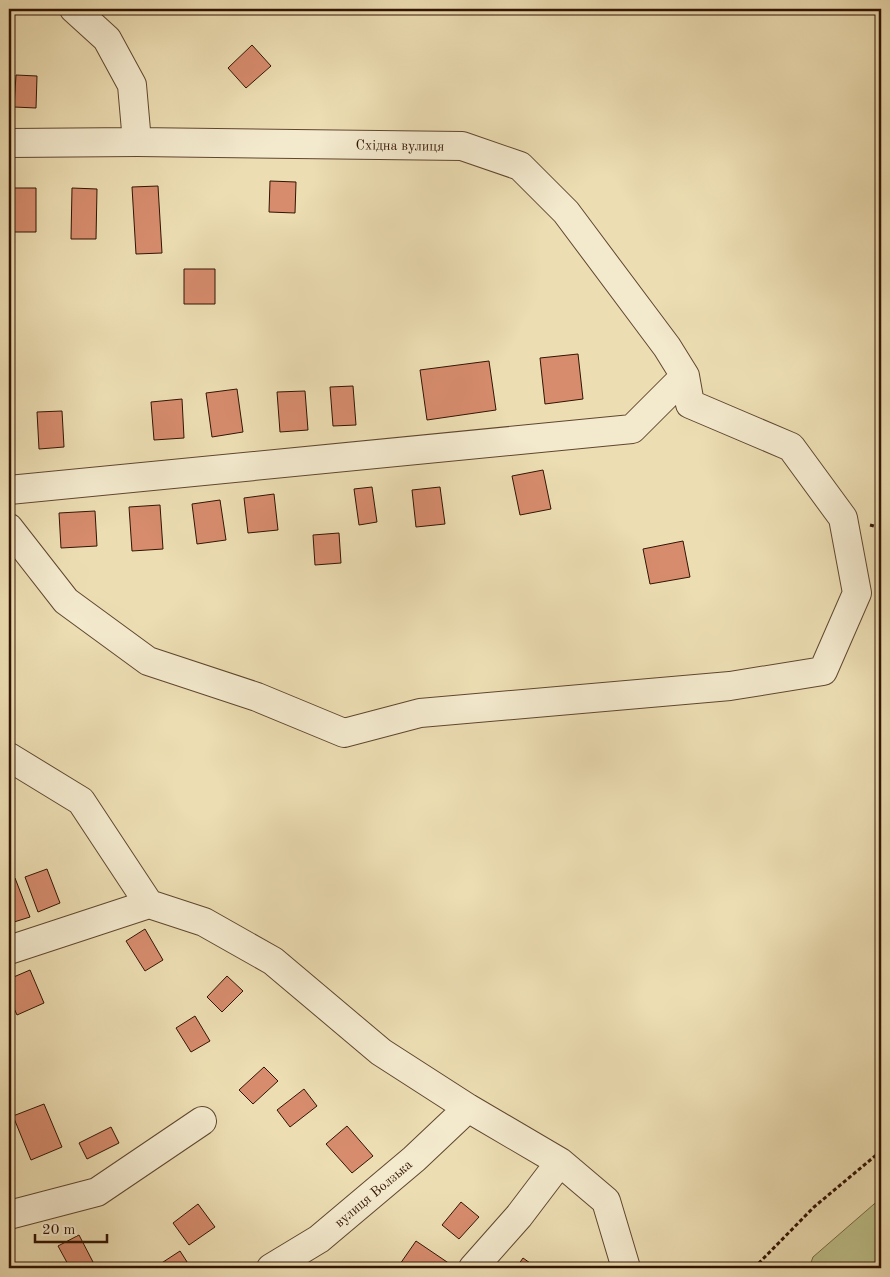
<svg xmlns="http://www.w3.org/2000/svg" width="890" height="1277" font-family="'Old Standard TT',serif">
<rect width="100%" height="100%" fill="#ecddb2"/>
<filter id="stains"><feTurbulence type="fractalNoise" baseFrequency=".004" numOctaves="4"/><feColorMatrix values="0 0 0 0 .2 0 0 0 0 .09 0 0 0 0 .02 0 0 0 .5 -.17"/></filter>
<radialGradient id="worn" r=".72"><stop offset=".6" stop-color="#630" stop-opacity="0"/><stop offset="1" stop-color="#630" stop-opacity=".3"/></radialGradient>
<path fill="#bcbf89" stroke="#776a46" d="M881 1198V1268H809L813 1257Z"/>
<path fill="#d68c6d" stroke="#321403" d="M252 45 271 66 246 88 228 68Z
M16 75 37 76 36 108 14 107Z
M270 181 296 182 295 213 269 212Z
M158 186 162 253 136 254 132 187Z
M13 188H36V232H13Z
M72 188 97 189 96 239H71Z
M184 269H215V304H184Z
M578 354 583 399 545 404 540 358Z
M489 361 496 410 427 420 420 370Z
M353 386 356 425 333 426 330 387Z
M237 389 243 432 212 437 206 393Z
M305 391 308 430 280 432 277 392Z
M182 399 184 438 154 440 151 402Z
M62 411 64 447 39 449 37 412Z
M543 470 551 509 520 515 512 476Z
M372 487 377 522 359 525 354 489Z
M440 487 445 524 416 527 412 490Z
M274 494 278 530 248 533 244 498Z
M220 500 226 540 197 544 192 504Z
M160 505 163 549 132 551 129 507Z
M95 511 97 546 61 548 59 513Z
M339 533 341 563 315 565 313 535Z
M683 541 690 577 650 584 643 549Z
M47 869 60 903 38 912 25 877Z
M15 878 30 917 14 922 9 908V881Z
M145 929 163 960 145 971 126 941Z
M30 970 44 1003 17 1015 9 997V979Z
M227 976 243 991 222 1012 207 997Z
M195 1016 210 1041 191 1052 176 1028Z
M264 1067 278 1081 253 1104 239 1090Z
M304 1089 317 1106 290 1127 277 1110Z
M44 1104 62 1147 31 1160 13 1116Z
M347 1126 373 1156 352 1173 326 1144Z
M111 1127 119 1143 87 1159 79 1143Z
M461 1202 479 1217 459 1239 442 1225Z
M198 1204 215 1227 189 1245 173 1223Z
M79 1235 93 1262 81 1268H70L58 1246Z
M416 1241 450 1264 447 1268H406L400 1264Z
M180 1251 191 1268H158L157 1266Z
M523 1258 537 1268H516Z"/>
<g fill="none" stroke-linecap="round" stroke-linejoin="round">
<defs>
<path id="minor" d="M74 9 107 39 132 85 137 142
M9 143 137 142 462 146 520 166 566 212 667 347 685 376 690 404 791 447 843 518 857 593 823 671 730 686 420 713 344 733 257 697 148 661 66 601 9 528
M9 490 632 429 685 376
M9 757 81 801 149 904
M9 950 149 904 204 922 273 961 381 1052 468 1108 560 1162 606 1201 626 1268
M9 1215 97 1192 202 1121
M271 1268 319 1239 414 1159 468 1108
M473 1268 519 1216 560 1162"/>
</defs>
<use href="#minor" stroke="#60462f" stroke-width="30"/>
<path stroke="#321403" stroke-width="3" stroke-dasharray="4 2.5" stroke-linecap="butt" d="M870 525 881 528
M754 1268 814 1207 881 1151"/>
<use href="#minor" stroke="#f3e9cd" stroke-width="28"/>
</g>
<g text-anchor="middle" stroke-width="4.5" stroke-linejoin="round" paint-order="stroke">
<g font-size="14" fill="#321403" stroke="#f3e9cd">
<text transform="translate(400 145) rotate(1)" y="5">Східна вулиця</text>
<text transform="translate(373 1193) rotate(-40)" y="5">вулиця Волзька</text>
</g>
</g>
<rect width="890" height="1277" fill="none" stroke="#ecddb2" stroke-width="30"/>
<rect x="10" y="10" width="870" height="1257" fill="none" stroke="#321403" stroke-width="2.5"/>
<rect x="15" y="15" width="860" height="1247" fill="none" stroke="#321403"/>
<path d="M35 1234v8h72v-8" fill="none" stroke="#321403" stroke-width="2.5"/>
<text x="42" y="1234" font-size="15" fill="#321403" stroke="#f3e9cd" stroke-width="4" paint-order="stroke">20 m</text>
<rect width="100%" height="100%" filter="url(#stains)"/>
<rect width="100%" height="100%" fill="url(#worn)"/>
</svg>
